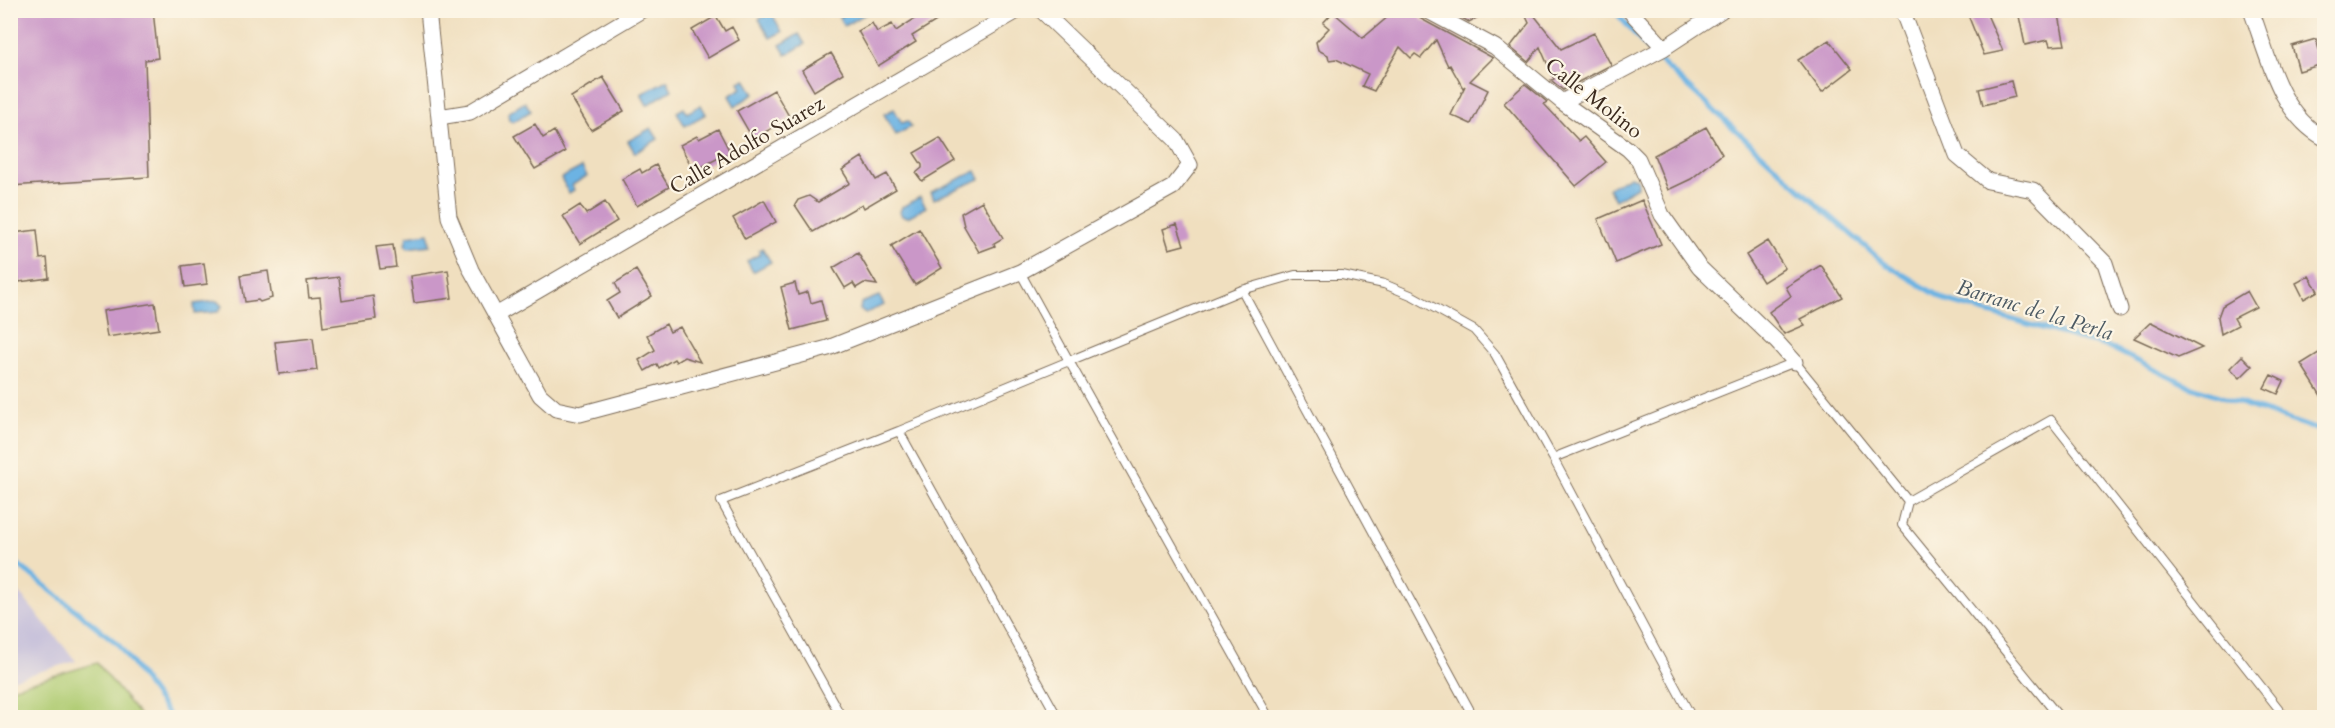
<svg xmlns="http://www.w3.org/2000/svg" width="2335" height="728" font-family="Cardo,serif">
<rect width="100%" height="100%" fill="#fcf5e5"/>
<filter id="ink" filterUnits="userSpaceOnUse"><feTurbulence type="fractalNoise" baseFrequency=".0167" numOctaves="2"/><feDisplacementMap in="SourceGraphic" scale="12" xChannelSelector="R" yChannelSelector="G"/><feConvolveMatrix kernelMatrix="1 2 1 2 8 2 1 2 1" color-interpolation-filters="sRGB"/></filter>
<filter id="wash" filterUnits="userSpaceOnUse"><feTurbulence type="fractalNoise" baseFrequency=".008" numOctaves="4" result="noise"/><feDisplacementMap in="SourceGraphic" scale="24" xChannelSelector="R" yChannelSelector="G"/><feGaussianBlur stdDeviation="1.35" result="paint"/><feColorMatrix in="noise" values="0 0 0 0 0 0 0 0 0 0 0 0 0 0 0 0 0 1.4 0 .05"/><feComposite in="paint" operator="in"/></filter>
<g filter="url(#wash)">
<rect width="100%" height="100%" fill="#f0dfbf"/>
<path fill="#c6c0da" d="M10 583H11L76 661 11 680Z"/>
<path fill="#aecb71" stroke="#747a48" stroke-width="1.5" d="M97 663 141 717H11V688Z"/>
<path fill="#6cb3e3" stroke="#546e80" stroke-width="1.5" d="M850 10 868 11 869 12 844 26 839 17Z
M771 12 782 32 770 38 759 19Z
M799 34 805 44 786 55 780 45Z
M745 79 754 94 735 106 729 96 742 88 739 82Z
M667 80 672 90 647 105 641 94Z
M525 102 531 111 513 122 509 120 508 113Z
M701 105 706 114 685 126 677 112 684 108 687 113Z
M894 109 902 123 908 121 911 127 896 135 884 114Z
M651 128 658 139 635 153 628 141Z
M582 167 587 176 572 185 574 190 569 193 561 178Z
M976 171 980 179 934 199 931 192Z
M1630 176 1637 179V187L1615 200 1608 188Z
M920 197 926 207 908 217 902 216 900 212 902 207Z
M429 233 430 245 408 248 405 245 407 236Z
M762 248 771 262 753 272 747 261 760 254 759 250Z
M879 296 884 305 866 313 860 310 861 303Z
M217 301 222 306 218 312 195 314 194 304Z"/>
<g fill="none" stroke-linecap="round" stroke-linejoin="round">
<path stroke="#6cb3e3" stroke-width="5" d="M1614 10 1652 54 1822 209 1884 263 1947 301 2109 347 2184 384 2324 432
M10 558 118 644 171 718"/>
</g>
<g id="blocks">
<path fill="#ca97c8" d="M18 10H153L158 58 145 60 149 177 10 186V60Z
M928 10H954L912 36 916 42 878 66 858 31 872 23 877 32 892 24 896 31Z
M1396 10H1416L1421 19 1493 58 1470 81 1488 90 1471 124 1451 115 1465 86 1463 88 1450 65 1448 66 1436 40 1421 58 1415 54 1411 58 1400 47 1374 91 1362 86 1368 74 1336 59 1329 60 1328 55 1318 50 1316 42 1329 28 1323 23 1333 12 1363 38Z
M1448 10H1492L1469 22Z
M1523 10H1530L1561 49 1594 33 1611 65 1563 90 1551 80 1554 79 1540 47 1528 62 1510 47 1529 23Z
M1966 10H1985L2003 51 1984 55Z
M2043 10H2058L2065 45 2050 46 2048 40 2025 45 2019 16Z
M716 16 725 31 732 27 739 40 708 58 692 30Z
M2316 39 2323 64 2299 71 2292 46Z
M1829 40 1852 69 1822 92 1798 60Z
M831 53 843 73 814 91 802 70Z
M603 77 624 111 591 130 571 97Z
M2011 81 2015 97 1983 105 1979 89Z
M1525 84 1547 102 1544 104 1579 141 1584 137 1606 162 1576 186 1504 103Z
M774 90 790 118 753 139 737 111Z
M535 124 543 138 554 131 565 152 535 169 514 136Z
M1706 127 1722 154 1691 179 1668 190 1654 155Z
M718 129 730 152 694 171 680 145 697 136 699 139Z
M940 138 955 161 922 181 916 173 922 168V165L914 153Z
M862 157 876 180 887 174 896 189 864 208 862 204 813 232 795 205 798 200 809 196 818 202 850 183 842 170Z
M656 165 669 187 637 206 622 179 640 169 642 173Z
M764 200 776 222 745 239 733 218Z
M1642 200 1661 244 1616 263 1598 219Z
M982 201 1003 238 994 243 995 246 979 252 964 226 961 213Z
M605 202 617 221 580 244 563 216 580 205 586 214Z
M1177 224 1184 245 1169 249 1163 229Z
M919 229 942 268 915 285 891 246Z
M37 230 40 259 47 258 49 278 19 282 13 233Z
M1768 241 1785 268 1763 282 1746 255Z
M393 245 396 267 380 269 376 247Z
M858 253 877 285 864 283 856 288 853 283 845 288 833 268Z
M204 263 207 284 185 287 182 266Z
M1821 265 1842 297 1800 319 1805 325 1784 334 1769 312 1791 296 1786 287Z
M448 270 452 298 414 303 410 276Z
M636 270 652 296 617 318 607 301 620 293 615 283Z
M268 271 272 298 260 302 258 300 245 302 241 275Z
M2309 276 2318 291 2304 299 2296 283Z
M339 277 342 301 373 296 376 319 323 327 320 297 309 298 307 281Z
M795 283 798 295 808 292 811 303 821 300 826 321 792 330 781 287Z
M2247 291 2256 307 2234 318 2238 325 2221 334 2218 317 2222 306Z
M155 303 159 329 107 337 103 311Z
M2151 322 2202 348 2178 358 2134 338Z
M666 324 670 332 680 327 700 362 684 357 676 362 674 359 659 368 657 364 645 371 639 360 655 350 647 335Z
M313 338 317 370 279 374 275 342Z
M2325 349V402L2301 364Z
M2242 356 2252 366 2240 378 2230 368Z
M2271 375 2284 381 2278 394 2264 388Z"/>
</g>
</g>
<g filter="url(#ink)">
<use href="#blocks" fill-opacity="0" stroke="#7a6956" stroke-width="1.5"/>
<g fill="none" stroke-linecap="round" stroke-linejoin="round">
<defs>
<path id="lane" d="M1020 272 1069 361 1242 290 1295 275H1342L1384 284 1413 296 1474 330 1495 354 1553 458 1795 362 1908 501 2051 420 2286 718
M1242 290 1474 718
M1553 458 1692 718
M1908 501 1902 525 2060 718
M842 718 721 501 899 431
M1058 718 899 431 1069 361 1269 718
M2273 718 2281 712"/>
<path id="street" d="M428 10 449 217 471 270 540 395 556 409 580 414 828 348 1020 272 1173 187 1190 165 1176 140 1041 10
M1426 10 1495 47 1562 102 1628 149 1638 159 1662 215 1699 267 1776 341 1795 362
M1629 10 1664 48
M1902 10 1957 155 1988 181 2033 190 2105 263 2120 309
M2251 10C2268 55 2279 114 2324 138
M1562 102 1664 48 1722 10
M439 117 470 112 642 10
M496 315 1019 10"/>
</defs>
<use href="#lane" stroke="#7a6956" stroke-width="10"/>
<use href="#street" stroke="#7a6956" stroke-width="17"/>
<use href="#lane" stroke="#fff" stroke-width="8"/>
<use href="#street" stroke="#fff" stroke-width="15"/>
</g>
</g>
<g text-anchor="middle" stroke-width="4.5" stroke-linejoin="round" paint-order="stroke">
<g font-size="21" fill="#3b2a1e" stroke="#fcf5e5">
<text transform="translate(1594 98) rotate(38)" y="7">Calle Molino</text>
<text transform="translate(747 145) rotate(-30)" y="7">Calle Adolfo Suarez</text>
</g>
<g font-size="22" font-style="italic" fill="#4c5a63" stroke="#fcf5e5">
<text transform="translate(2035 309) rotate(17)" y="8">Barranc de la Perla</text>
</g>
</g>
<rect width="2335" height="728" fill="none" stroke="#fcf5e5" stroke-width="36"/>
</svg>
